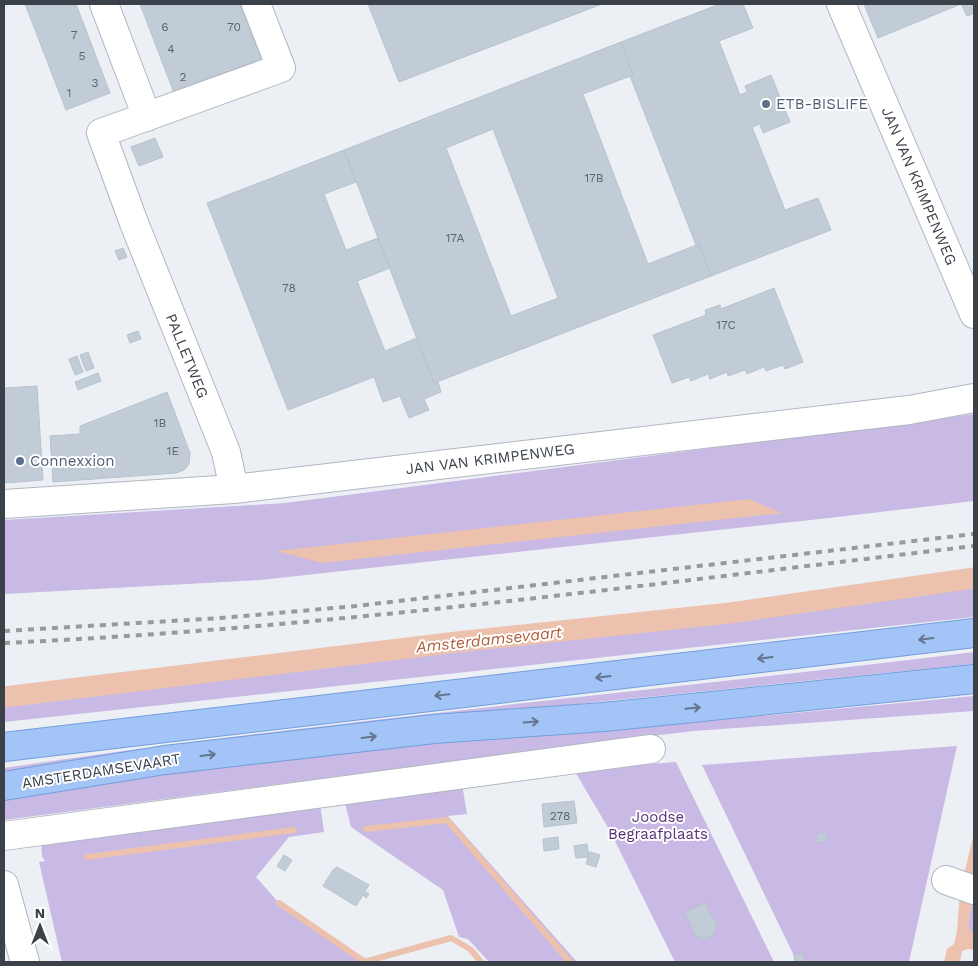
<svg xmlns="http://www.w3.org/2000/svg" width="978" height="966" font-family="'Work Sans',sans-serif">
<rect width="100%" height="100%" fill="#ecf0f5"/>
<path fill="#c8b9e5" d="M974 414V501L829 518 260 580 4 594V520L285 503Z
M974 586V617L4 722V699L513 641Z
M974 652V664L428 719 4 774V768C326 720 651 692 974 652Z
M974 696V711L694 731 593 743 4 820V796L224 765 449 738 591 732Z
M957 746 909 962H797L702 765Z
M676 762 774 962H675L610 831 574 770Z
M462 784 467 814 448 816 577 962H489L468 939 459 937 443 890 351 827 344 800Z
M320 803 324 832 289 837 256 877 279 903 365 962H62L39 862 45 861 42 856 41 840Z
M974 892V932H970L968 924Z"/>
<path fill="#ecc1ae" d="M749 499 782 513 322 563 276 551Z
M974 833V892L968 924 970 931 974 932V950L968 949 962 951 960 962H944L947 949 954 944 957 931 960 891Z"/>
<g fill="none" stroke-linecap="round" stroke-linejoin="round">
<path stroke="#ecc1ae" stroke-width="6" d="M366 829 447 820 570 962
M87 857 294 830
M279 903 365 962
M364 962 451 938 470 949 481 962"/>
<path stroke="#ecc1ae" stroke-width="21" d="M4 697 457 642 730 613 974 578"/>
</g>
<path fill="#c2ccd6" stroke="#b6c3d0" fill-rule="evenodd" d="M25 4H76L110 93 66 110Z
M140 4H240L261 59 174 93Z
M368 4H602L399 82Z
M720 4H743L753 28 719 41 740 95 747 92 745 86 771 75 790 122 763 133 760 124 752 127 785 210 818 198 831 230 711 276 699 244 696 245 630 76 633 75 621 42Z
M864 4H961L878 38Z
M961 4H974V13L967 16Z
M621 42 633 75 583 94 648 264 699 244 711 276 434 383 344 150ZM493 129 558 298 511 316 446 148Z
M155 138 163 157 139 166 131 147Z
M344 150 356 182 324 194 346 250 378 238 390 268 357 281 385 351 417 338 434 383 438 382 441 392 424 399 429 410 409 418 400 396 383 402 374 377 288 410 207 203Z
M123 248 127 257 119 260 115 251Z
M774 288 803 362 785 369 783 365 766 371 764 367 747 374 745 370 728 376 727 372 710 379 708 374 691 381 689 377 672 383 653 335 706 315 705 310 720 305 721 309Z
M138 331 141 339 130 343 127 335Z
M88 352 94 368 86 371 80 355Z
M77 356 83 372 75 375 69 359Z
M98 373 101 381 78 390 75 382Z
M37 386 43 480 4 483V388Z
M167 392 190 453 189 464 184 470 176 473 53 482 50 436 80 434V426Z
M574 801 577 823 544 827 542 804Z
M817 834H826V842H817Z
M558 837 559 849 544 851 543 839Z
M587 844 589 857 576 858 574 846Z
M590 852 600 855 596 867 586 864Z
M284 855 292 860 285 871 277 866Z
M337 867 369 885 365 891 369 894 366 898 363 895 356 906 323 886 333 870Z
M705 903 717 925 713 935 704 939 695 935 685 912Z
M803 953 805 962H795L794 955Z"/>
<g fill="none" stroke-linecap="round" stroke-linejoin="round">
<defs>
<path id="minor" d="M104 4 147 117
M841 4 974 314
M234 489 226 452 134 223 101 133 281 68 256 4
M4 504 234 489 909 410 974 398
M4 836 651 749
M946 880 974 890
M4 885 25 962"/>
<path id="major" d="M4 747 974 633
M4 786 165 760 434 729 604 717 974 679"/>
</defs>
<use href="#minor" stroke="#afb7c0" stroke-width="30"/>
<use href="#major" stroke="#739edc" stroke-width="30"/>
<use href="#minor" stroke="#fff" stroke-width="28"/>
<use href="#major" stroke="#a3c4f7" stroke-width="28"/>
<path stroke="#999" stroke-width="4" stroke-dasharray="6 6" stroke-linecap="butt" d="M4 631 221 618 356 606 974 534
M4 643C329 628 651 584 974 546"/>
</g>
<defs><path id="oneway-shaft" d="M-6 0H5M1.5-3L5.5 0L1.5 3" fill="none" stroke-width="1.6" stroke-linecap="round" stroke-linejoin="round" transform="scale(1.25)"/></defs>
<g stroke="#64758f">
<use href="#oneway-shaft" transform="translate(926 639) rotate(173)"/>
<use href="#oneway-shaft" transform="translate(765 658) rotate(173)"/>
<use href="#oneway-shaft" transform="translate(603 677) rotate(173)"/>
<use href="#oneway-shaft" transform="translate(442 695) rotate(174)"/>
<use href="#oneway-shaft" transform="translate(693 708) rotate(-6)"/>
<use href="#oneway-shaft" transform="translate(531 722) rotate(-4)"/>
<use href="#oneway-shaft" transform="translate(369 737) rotate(-7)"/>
<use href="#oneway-shaft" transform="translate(208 755) rotate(-7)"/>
</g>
<g fill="#5c6f8a" stroke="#fff" stroke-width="2">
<circle cx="766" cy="104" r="5"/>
<circle cx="20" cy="461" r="5"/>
</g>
<g text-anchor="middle" stroke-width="4" stroke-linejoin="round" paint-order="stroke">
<g font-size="12" fill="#5c646c">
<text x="165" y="31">6</text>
<text x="234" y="31">70</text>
<text x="74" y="39">7</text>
<text x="171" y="53">4</text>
<text x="82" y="60">5</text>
<text x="183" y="81">2</text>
<text x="95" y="87">3</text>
<text x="69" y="97">1</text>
<text x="594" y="182">17B</text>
<text x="455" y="242">17A</text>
<text x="289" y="292">78</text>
<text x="726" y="329">17C</text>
<text x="160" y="427">1B</text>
<text x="173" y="455">1E</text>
<text x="560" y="820">278</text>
</g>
<g font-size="15" fill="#4e5e75" stroke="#fff" text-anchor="start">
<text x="776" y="109">ETB-BISLIFE</text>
<text x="30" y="466">Connexxion</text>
</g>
<g font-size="15" fill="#3a4149" stroke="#fff">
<text transform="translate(919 186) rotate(67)" y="5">JAN VAN KRIMPENWEG</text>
<text transform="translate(187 356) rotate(68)" y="5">PALLETWEG</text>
<text transform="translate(490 459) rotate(-7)" y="5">JAN VAN KRIMPENWEG</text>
<text transform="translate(101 771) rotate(-9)" y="5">AMSTERDAMSEVAART</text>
</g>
<g font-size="15" fill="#553177" stroke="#fff">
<text x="658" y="822">Joodse<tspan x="658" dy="17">Begraafplaats</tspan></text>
</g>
<g font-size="16" font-style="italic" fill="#ae5e3a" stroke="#fff">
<text transform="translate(489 639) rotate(-6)" y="6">Amsterdamsevaart</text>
</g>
</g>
<rect width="978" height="966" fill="none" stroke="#3a4149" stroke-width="10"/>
<g transform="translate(40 926)" stroke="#ffffff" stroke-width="4" paint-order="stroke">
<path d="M0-4L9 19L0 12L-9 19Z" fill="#3a4149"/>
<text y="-8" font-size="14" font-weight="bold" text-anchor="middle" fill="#3a4149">N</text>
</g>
</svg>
